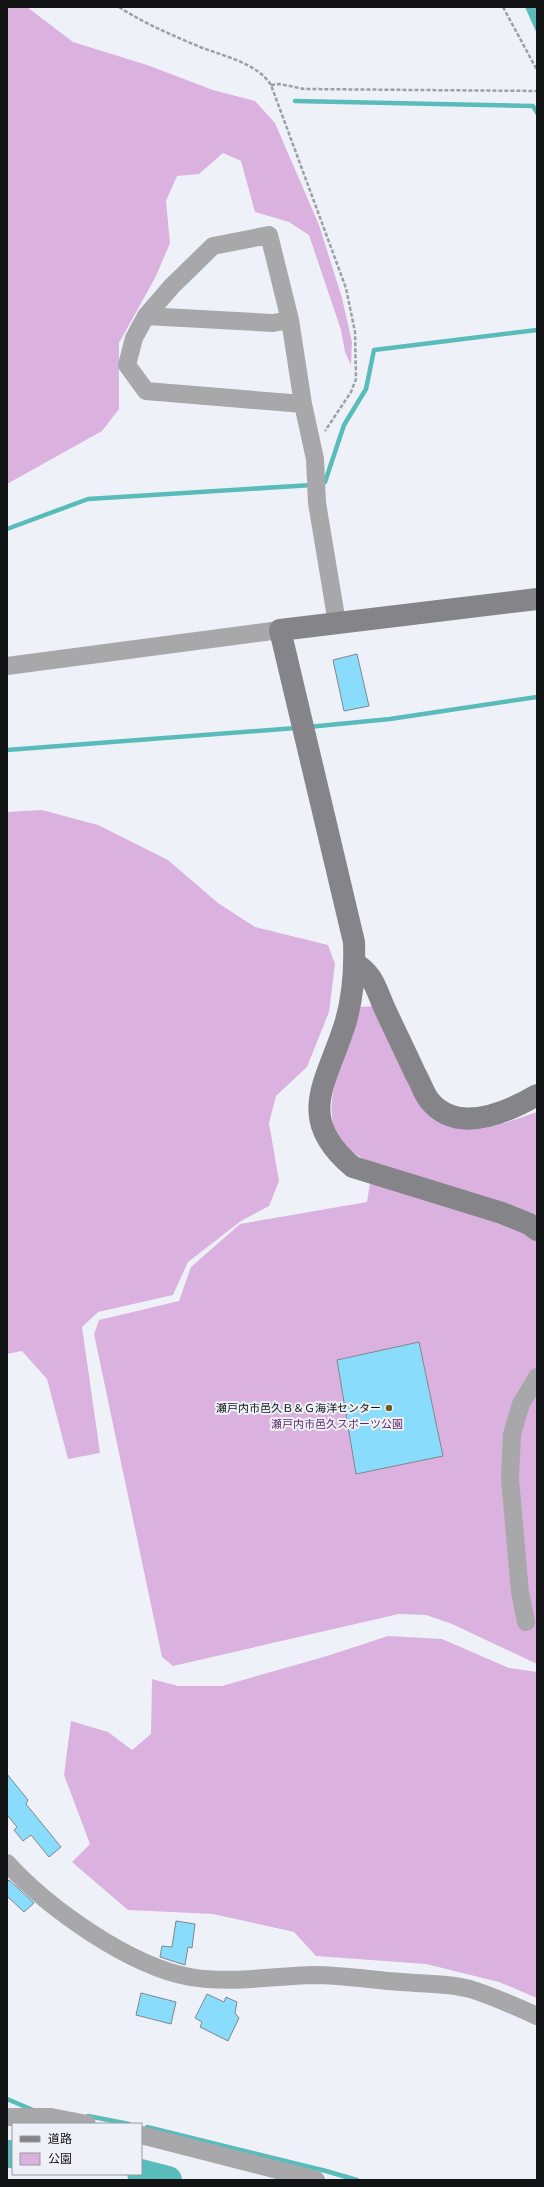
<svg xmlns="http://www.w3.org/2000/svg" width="544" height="2187" font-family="'Source Sans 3','Noto Sans JP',sans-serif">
<rect width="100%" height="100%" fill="#eef2f8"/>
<path fill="#dbb2df" d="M7 7H27L73 42 147 65 213 90 255 101 275 123 319 225 342 298 352 342 351 365 345 352 341 330 309 235 289 222 255 212 241 161 223 153 199 174 177 176 166 201 170 243 156 276 119 343V409L102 431 7 484Z
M42 810 98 825 168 860 218 903 255 927 328 945 335 964 329 1012 307 1067 276 1096 269 1123 279 1181 269 1206 241 1221 188 1262 173 1295 98 1312 82 1327 100 1453 68 1459 47 1379 22 1351 7 1354V812Z
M375 1006 414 1090 464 1127 505 1123 537 1112V1664L452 1624 426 1615 399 1614 173 1666 162 1657 94 1334 99 1320 179 1301 191 1267 240 1224 367 1202 373 1164C360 1157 344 1149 337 1135 320 1102 348 1041 359 1007Z
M388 1636 442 1639 509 1668 537 1672V1998L499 1982 426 1964 316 1956 294 1932 213 1914 128 1910 72 1862 90 1844 64 1775 71 1721 108 1732 132 1750 151 1734 152 1679 178 1686H222L327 1656Z"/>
<path fill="#59bcbb" d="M525 7H537V34Z"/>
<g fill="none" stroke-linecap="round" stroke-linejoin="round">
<path stroke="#59bcbb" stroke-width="4.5" d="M295 101 533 106 537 113
M321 483 325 482 344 425 366 389 374 350 537 330
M7 529 88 499 312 485
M308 727 390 719 537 697
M7 750 296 728
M7 2099 33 2110
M88 2116 129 2124
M147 2127 326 2171 357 2180"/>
<path stroke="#59bcbb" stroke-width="28" d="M7 2154H13
M141 2173 168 2180"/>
</g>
<path fill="#8adcfd" stroke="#81878a" d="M357 654 369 706 344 711 333 660Z
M419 1342 443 1456 356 1474 337 1360Z
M7 1774 28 1800 26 1804 61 1847 49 1857 31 1835 23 1841 14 1830 17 1827 7 1815Z
M9 1880 34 1903 24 1912 7 1896V1882Z
M176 1921 195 1924 192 1948 188 1947 185 1965 160 1957 162 1946 172 1947Z
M141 1993 176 2002 171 2024 136 2015Z
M207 1994 224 2002 226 1997 237 2002 235 2013 239 2018 228 2041 200 2027 202 2022 195 2018Z"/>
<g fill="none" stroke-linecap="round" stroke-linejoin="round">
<path stroke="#9c9fa3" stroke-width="2.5" stroke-dasharray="4 2" stroke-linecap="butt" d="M119 7C142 22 167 33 193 44 217 55 256 61 271 85L346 288 355 332 356 379 351 392 325 431
M503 7 537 70
M271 85 280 84 304 89 537 91"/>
<path stroke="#a8a8ab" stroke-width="18" d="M146 316 273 323 290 320
M303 404 146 391 127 365 134 338 146 316 172 286 213 246 269 235 290 320 303 404 315 459 317 503 337 623
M7 666 280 630
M526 1622 520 1592 510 1479 512 1434 521 1404 537 1377
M7 1863C48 1908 129 1966 190 1977 230 1984 273 1976 313 1975 342 1975 372 1980 401 1982 424 1984 447 1983 470 1989 493 1996 515 2006 537 2016
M7 2117H51L87 2124
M141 2135 316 2180"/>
<path stroke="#858589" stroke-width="22" d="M537 599 280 630 354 942C355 969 353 996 346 1021 328 1081 293 1117 353 1167L502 1213 529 1224 537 1230
M354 963C373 973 376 989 384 1007 394 1029 405 1051 415 1073 420 1081 423 1092 429 1100 457 1135 506 1113 537 1095"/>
</g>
<circle fill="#685c28" stroke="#eef2f8" stroke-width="1.5" cx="389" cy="1408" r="4"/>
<g text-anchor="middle" stroke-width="4" stroke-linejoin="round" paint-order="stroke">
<g font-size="11" fill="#121315" stroke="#eef2f8" text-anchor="end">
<text x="381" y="1412">瀬戸内市邑久Ｂ＆Ｇ海洋センター</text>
</g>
<g font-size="11" fill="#622869" stroke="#eef2f8">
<text x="337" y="1428">瀬戸内市邑久スポーツ公園</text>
</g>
</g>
<rect width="544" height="2187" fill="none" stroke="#121315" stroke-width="16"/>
<rect x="12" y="2123" width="130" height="52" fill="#eef2f8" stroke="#96999d"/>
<rect x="20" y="2136" width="20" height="6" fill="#858589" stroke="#96999d"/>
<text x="48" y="2143" font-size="12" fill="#121315">道路</text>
<rect x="20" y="2153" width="20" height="12" fill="#dbb2df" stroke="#96999d"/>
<text x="48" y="2163" font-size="12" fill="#121315">公園</text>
</svg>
